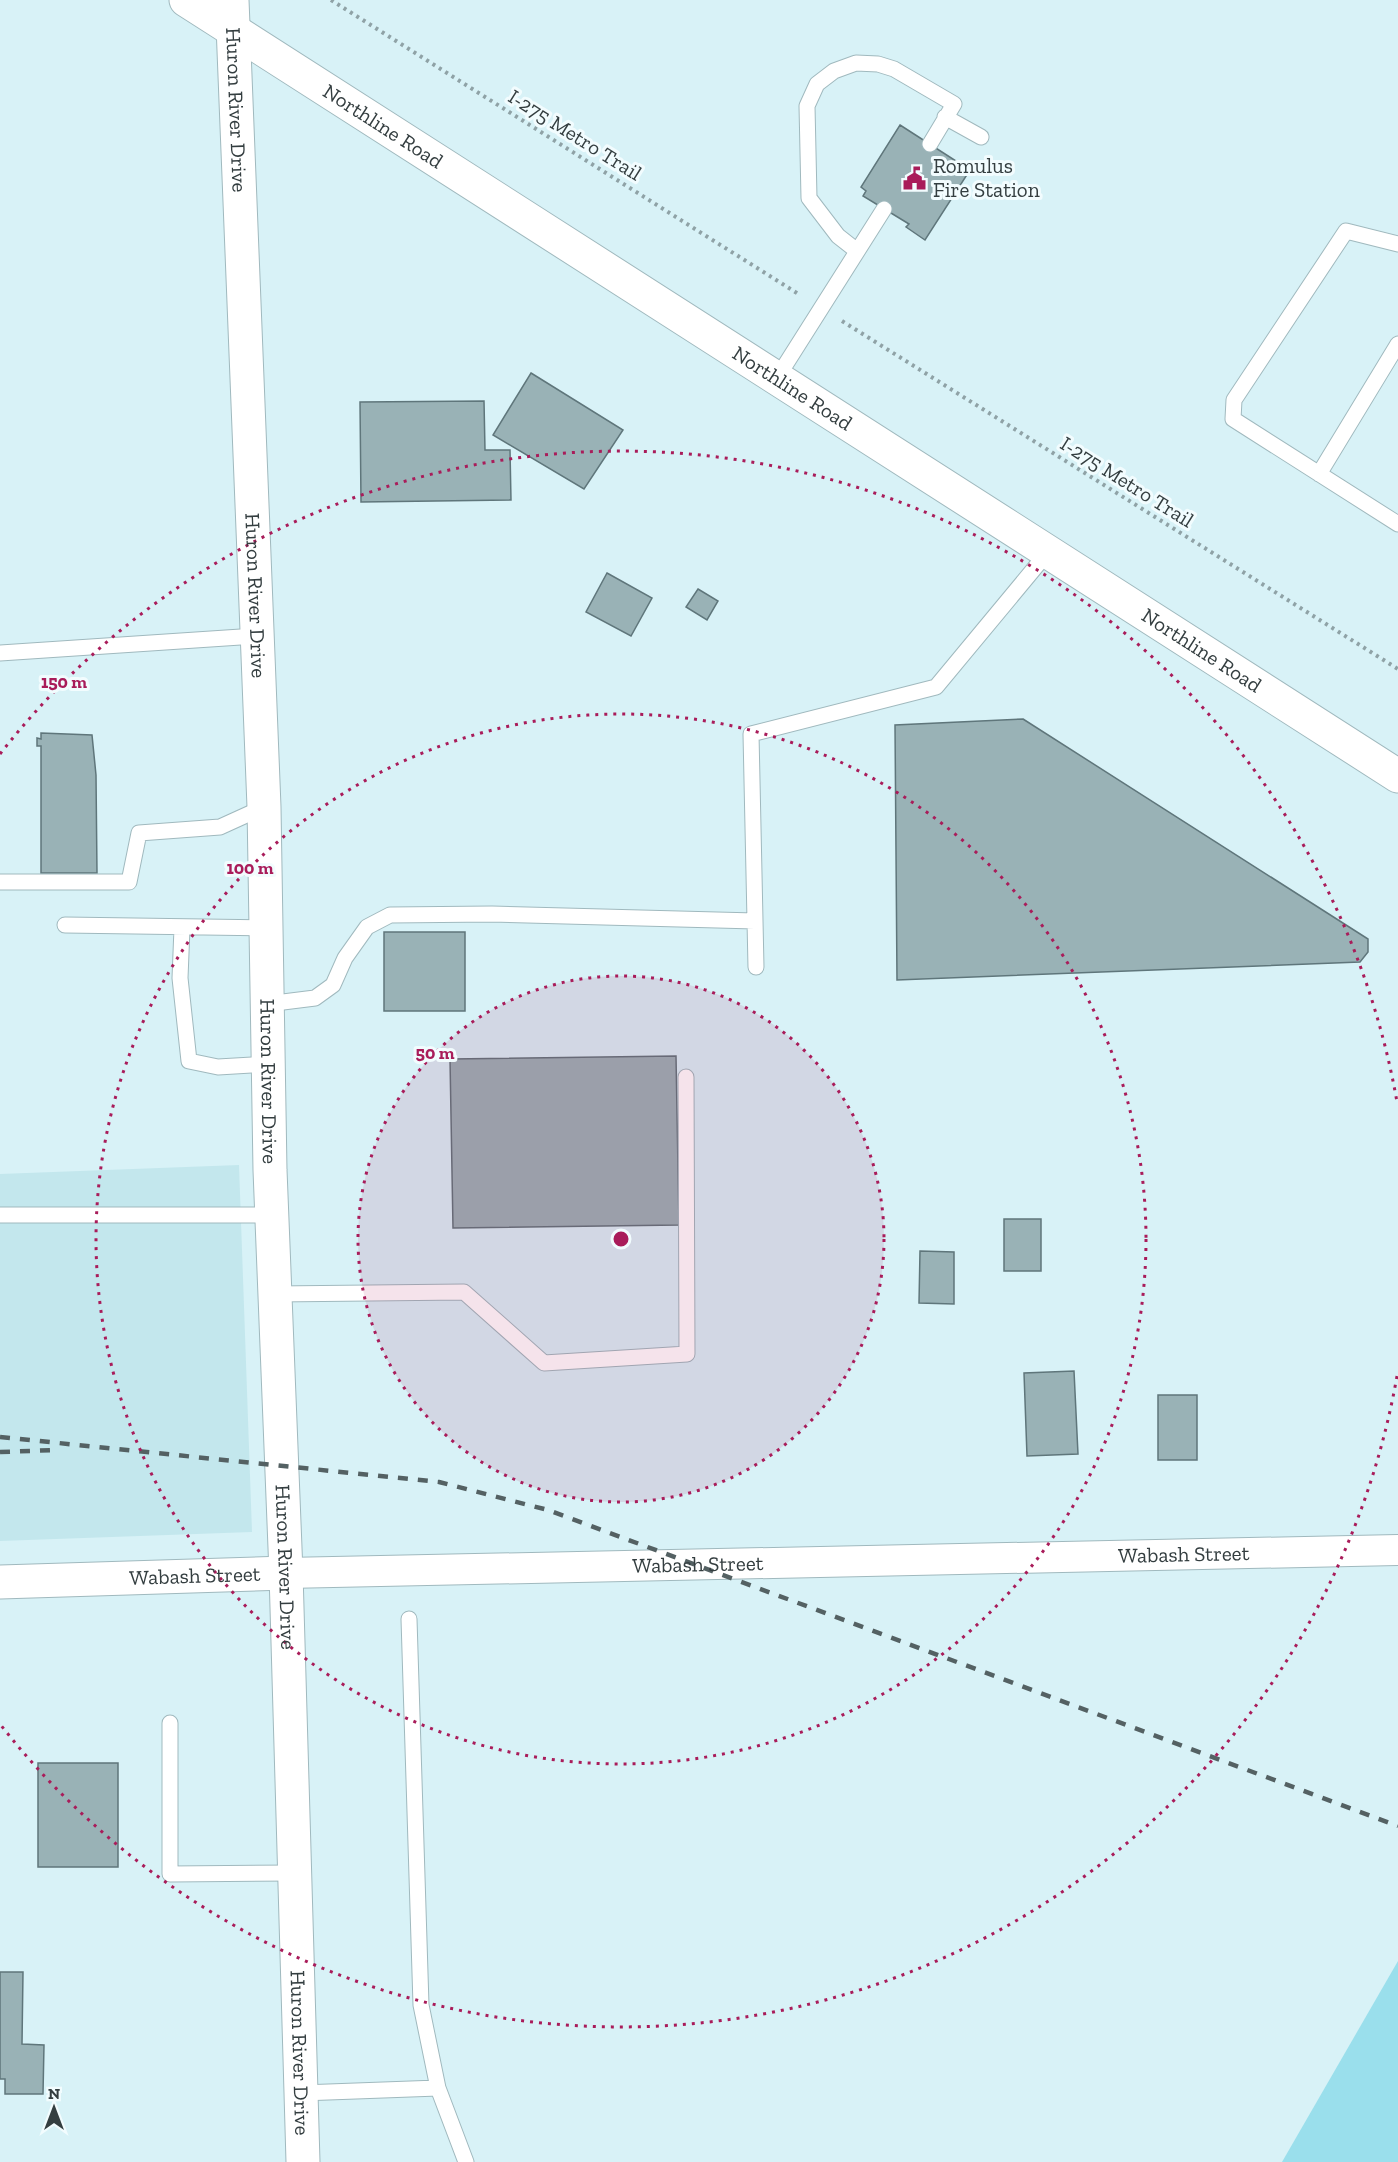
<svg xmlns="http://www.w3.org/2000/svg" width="1398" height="2162" font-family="'Zilla Slab',serif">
<rect width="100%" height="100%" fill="#d8f2f7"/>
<path fill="#c3e7ed" d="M239 1165 252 1532 0 1541V1174Z"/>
<path fill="#9adfec" d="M1398 1961V2162H1282Z"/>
<path fill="#99b2b6" stroke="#5f767b" stroke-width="1.5" d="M900 125 970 170 925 240 906 227 909 224 863 196 866 191 861 187Z
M531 373 623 430 584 489 493 435Z
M484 401 485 450H510L511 500 361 502 360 402Z
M607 573 652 598 631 636 586 612Z
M698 589 718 601 707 620 686 607Z
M1023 719 1368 939V952L1360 962 897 980 895 725Z
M41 733 92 735 96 775 97 873H41V746H37V738L41 739Z
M384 932H465V1011H384Z
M676 1056 679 1225 453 1228 450 1059Z
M1004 1219H1041V1271H1004Z
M920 1251 954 1252V1304L919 1303Z
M1074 1371 1078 1454 1027 1456 1024 1373Z
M1158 1395H1197V1460H1158Z
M38 1763H118V1867H38Z
M0 1972H23L22 2044 44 2045 43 2094H5V2079H0Z"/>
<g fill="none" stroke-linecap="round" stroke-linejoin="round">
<defs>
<path id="lane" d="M945 117 981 137
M1398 244 1346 231 1234 400 1233 419 1398 524
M857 251 838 236 809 198 807 106 817 84 834 71 856 63 878 64 894 69 954 104 930 144
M777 378 884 209
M1319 474 1398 344
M0 653 256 636
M0 882H129L139 833 220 827 264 807
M65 925 266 928
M182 928 180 978 189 1061 218 1067 268 1064
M756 967 751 734 936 687 1048 552
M267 1004 315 998 333 985 345 958 367 927 390 915 492 914 755 921
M0 1215H272
M275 1294 464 1292 544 1363 687 1354 686 1077
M409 1619 421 2005 438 2088 466 2162
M170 1723V1874L295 1873
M301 2093 438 2088"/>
<g id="street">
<path id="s1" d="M286 1573 1398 1550"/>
</g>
<g id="secondary">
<path id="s2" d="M186 0 1398 776"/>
<path id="s3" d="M232 0 264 807 270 1170 286 1573 303 2162"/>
<path id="s4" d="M0 1582 286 1573"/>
</g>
</defs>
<use href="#lane" stroke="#a0b9be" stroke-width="17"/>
<use href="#street" stroke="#a0b9be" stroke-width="32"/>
<use href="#secondary" stroke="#a0b9be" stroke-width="35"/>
<path stroke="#8fa2a6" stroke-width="4" stroke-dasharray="3 4.5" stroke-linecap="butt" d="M331 0 800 295
M842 321 1398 669"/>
<use href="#lane" stroke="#fff" stroke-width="15"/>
<use href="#street" stroke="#fff" stroke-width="30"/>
<use href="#secondary" stroke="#fff" stroke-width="33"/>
<path stroke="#546163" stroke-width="4.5" stroke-dasharray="10 10" stroke-linecap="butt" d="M0 1437 439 1482 548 1510 1398 1826
M0 1452 57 1450"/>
</g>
<circle cx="621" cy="1239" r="263" fill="#a91c5a" fill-opacity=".12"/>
<g fill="none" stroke="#a91c5a" stroke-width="3" stroke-dasharray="3 6">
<circle cx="621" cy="1239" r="263"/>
<circle cx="621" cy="1239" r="525"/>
<path d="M1397 1376A788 788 0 0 1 0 1724M0 754A788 788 0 0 1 1397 1102"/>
</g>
<defs>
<symbol id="civic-bare" viewBox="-9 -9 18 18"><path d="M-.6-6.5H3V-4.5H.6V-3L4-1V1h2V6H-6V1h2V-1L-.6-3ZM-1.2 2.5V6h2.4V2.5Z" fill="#a91c5a" stroke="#f2fcfe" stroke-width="2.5" paint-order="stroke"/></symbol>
</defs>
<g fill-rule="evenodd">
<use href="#civic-bare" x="898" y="162" width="33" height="33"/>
</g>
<g text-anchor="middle" stroke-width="6" stroke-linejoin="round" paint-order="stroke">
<g font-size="21" fill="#343e40" stroke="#f2fcfe">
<text dy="7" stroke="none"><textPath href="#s3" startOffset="110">Huron River Drive</textPath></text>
<text dy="7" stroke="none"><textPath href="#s2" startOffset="234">Northline Road</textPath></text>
<text transform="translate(575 135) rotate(32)" y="7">I-275 Metro Trail</text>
<text dy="7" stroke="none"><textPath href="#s2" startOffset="720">Northline Road</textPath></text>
<text transform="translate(1127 482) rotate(32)" y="7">I-275 Metro Trail</text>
<text dy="7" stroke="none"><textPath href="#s3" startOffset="596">Huron River Drive</textPath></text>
<text dy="7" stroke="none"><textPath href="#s2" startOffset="1206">Northline Road</textPath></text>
<text dy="7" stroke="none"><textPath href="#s3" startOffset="1082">Huron River Drive</textPath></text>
<text dy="7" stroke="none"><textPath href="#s1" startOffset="898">Wabash Street</textPath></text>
<text dy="7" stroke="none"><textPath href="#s1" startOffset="412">Wabash Street</textPath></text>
<text dy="7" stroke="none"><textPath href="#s3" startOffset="1568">Huron River Drive</textPath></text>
<text dy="7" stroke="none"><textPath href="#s4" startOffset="195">Wabash Street</textPath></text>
<text dy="7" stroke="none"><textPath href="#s3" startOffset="2054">Huron River Drive</textPath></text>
</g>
<g font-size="21" fill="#343e40" stroke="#f2fcfe" text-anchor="start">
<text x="933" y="173">Romulus<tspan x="933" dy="24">Fire Station</tspan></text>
</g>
</g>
<circle cx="621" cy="1239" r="9" fill="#a91c5a" stroke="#f2fcfe" stroke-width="3"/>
<g font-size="18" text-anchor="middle" font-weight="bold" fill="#a91c5a" stroke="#f2fcfe" stroke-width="6" stroke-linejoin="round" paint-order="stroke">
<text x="64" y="688">150 m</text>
<text x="250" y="874">100 m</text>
<text x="435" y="1059">50 m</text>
</g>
<g transform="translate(54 2108)" stroke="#f2fcfe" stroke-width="4.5" paint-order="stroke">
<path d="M0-4.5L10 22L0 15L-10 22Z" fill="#343e40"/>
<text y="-9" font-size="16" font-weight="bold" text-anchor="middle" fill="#343e40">N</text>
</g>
</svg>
